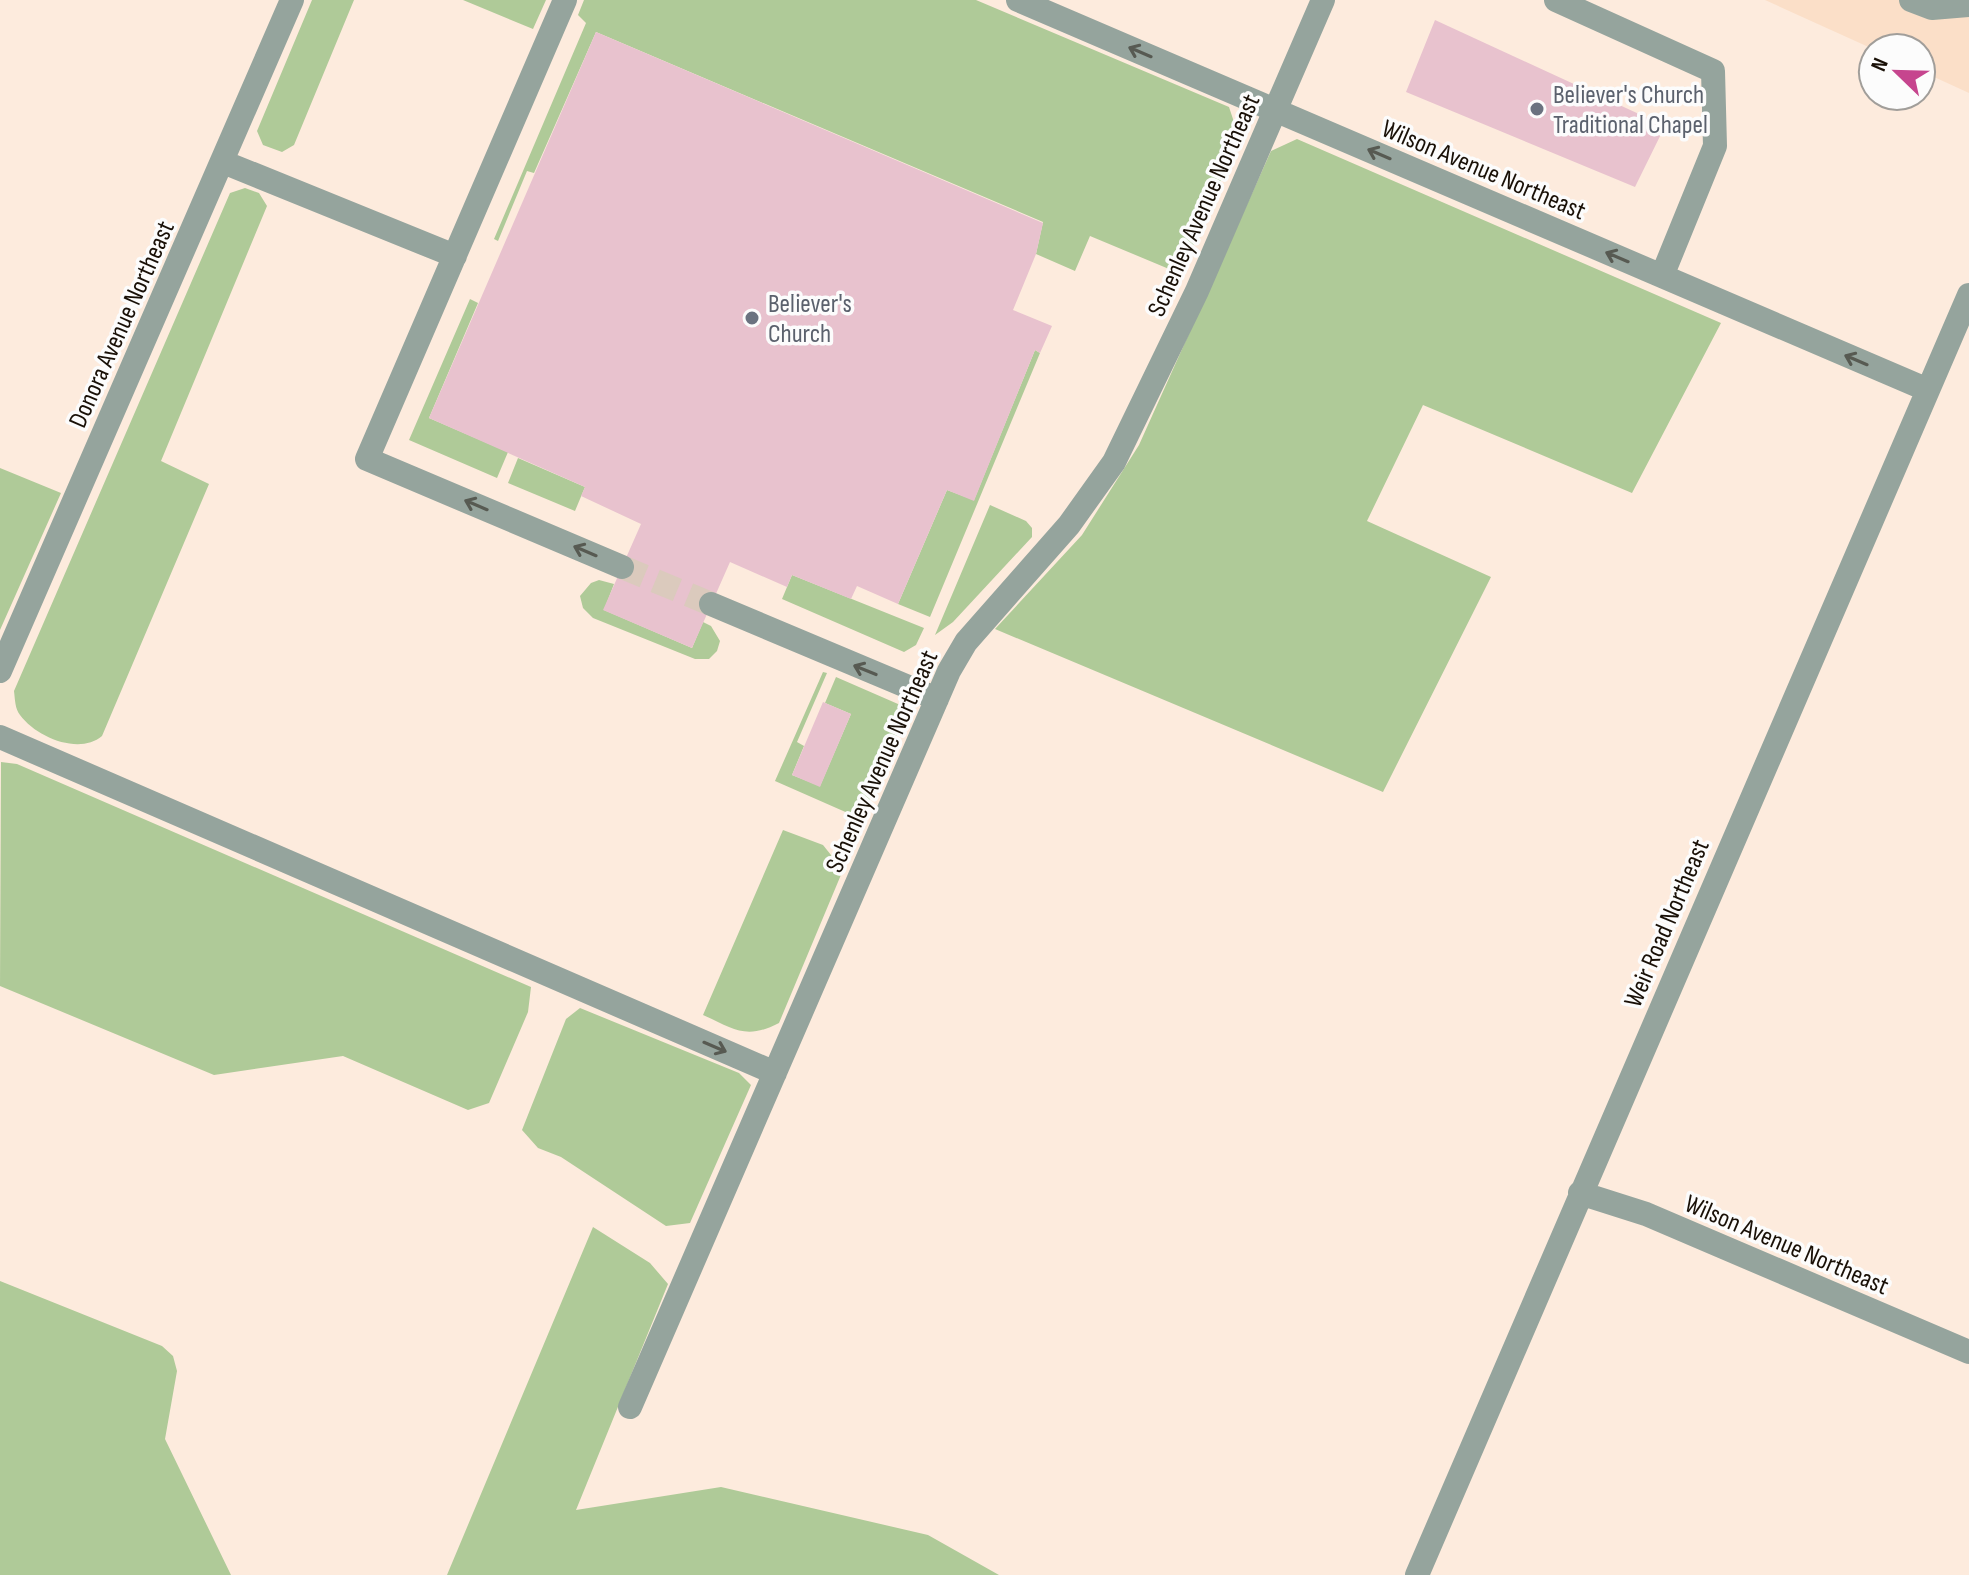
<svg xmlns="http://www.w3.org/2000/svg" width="1969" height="1575" font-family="'Sofia Sans Condensed',sans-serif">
<rect width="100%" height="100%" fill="#fdebdd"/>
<path fill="#fbdfc8" d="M1765 0H1969V93L1921 71V48L1873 49Z"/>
<path fill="#afca98" d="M312 0H354L294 145 282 152 263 145 257 131Z
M463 0H546L533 29Z
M584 0H976L1229 107 1237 131 1231 157 1181 274 1090 236 1075 271 1036 254 1043 222 596 32 534 173 527 171 498 241 494 239 586 23 578 15Z
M1297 139 1721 323 1632 493 1423 405 1367 521 1491 577 1383 792 995 629 1082 535 1139 445 1271 151Z
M245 188 259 193 267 206 161 461 209 484 102 736C80 755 37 738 20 715 15 709 15 699 14 691L230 193Z
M470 299 478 303 429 418 508 452 497 478 409 440Z
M1035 350 1040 353 930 617 898 604 947 490 974 500Z
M518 458 585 487 575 511 508 483Z
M0 468 61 493 0 630Z
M990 505 1026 521 1032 528V537L953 622 935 635Z
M792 575 924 628 916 645 904 652 782 599Z
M599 580 614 584 604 610 692 648 703 622 711 626 720 641 717 651 709 659H695L593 618 583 608 580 596 591 583Z
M823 672 827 673 797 742 804 746 792 775 820 786 851 714 825 703 836 677 898 704 906 713 869 802 850 814 775 781Z
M1 762 17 764 531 987 528 1012 489 1103 468 1110 343 1056 214 1075 0 986Z
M783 830 823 845 843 870 779 1023C746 1040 734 1029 703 1015Z
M580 1008 739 1073 751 1085 690 1223 666 1226 561 1157 538 1148 522 1130 566 1019Z
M593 1227 650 1263 668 1284 576 1510 721 1487 928 1535 999 1575H447Z
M0 1281 162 1346 173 1356 177 1371 165 1439 231 1575H0Z"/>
<path fill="#e8c2ce" d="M1435 20 1665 126 1635 187 1406 92Z
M596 32 1043 223 1036 254 1013 310 1052 326 1040 353 1035 350 974 501 947 490 898 604 857 586 851 599 792 575 787 587 730 562 692 648 603 610 641 524 581 496 585 487 429 418Z
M823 702 851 714 820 787 792 775Z"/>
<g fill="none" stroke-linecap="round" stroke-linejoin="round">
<path stroke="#dbcabd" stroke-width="24" stroke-dasharray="24 12" stroke-linecap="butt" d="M622 567 711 604"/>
<path stroke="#95a49d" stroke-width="24" d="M565 0 367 459 622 567
M1018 0 1928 390
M1556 0 1713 71 1715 146 1662 276
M1911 0 1932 8 1969 5
M223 162 455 256
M711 604 937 699
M0 671 292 0
M0 737 775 1073
M1580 1193 1646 1214 1969 1352
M630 1407 949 671 966 642 1069 525 1114 462 1197 291 1323 0
M1417 1575 1969 295"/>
</g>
<defs><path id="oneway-shaft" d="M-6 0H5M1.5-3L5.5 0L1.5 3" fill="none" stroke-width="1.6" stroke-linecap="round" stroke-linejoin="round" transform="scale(2)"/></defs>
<g stroke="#575a52">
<use href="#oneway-shaft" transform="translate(1140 52) rotate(-157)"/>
<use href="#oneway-shaft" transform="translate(1379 154) rotate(-157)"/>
<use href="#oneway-shaft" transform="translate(1617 257) rotate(-157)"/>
<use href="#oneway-shaft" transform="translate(1856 360) rotate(-157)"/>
<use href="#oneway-shaft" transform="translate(476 505) rotate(-157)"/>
<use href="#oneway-shaft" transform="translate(585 551) rotate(-157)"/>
<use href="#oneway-shaft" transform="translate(865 670) rotate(-158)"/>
<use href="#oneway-shaft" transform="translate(715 1047) rotate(23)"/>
</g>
<g fill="#6b7280" stroke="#fcfcfc" stroke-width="3">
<circle cx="1537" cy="109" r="8"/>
<circle cx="752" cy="318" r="8"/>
</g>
<g text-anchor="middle" stroke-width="7" stroke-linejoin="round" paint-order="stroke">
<g font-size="26" fill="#5b616d" stroke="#fcfcfc" text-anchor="start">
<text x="1553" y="103">Believer's Church<tspan x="1553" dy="30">Traditional Chapel</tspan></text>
<text x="768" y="312">Believer's<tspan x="768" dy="30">Church</tspan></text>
</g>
<g font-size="26" fill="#191007" stroke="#fcfcfc">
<text transform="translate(1484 169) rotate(23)" y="9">Wilson Avenue Northeast</text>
<text transform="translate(1203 205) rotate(-66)" y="9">Schenley Avenue Northeast</text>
<text transform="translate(121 324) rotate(-66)" y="9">Donora Avenue Northeast</text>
<text transform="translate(881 761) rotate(-66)" y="9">Schenley Avenue Northeast</text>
<text transform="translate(1666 923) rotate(-67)" y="9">Weir Road Northeast</text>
<text transform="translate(1787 1244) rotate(23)" y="9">Wilson Avenue Northeast</text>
</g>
</g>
<g transform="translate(1897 72) rotate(293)"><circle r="38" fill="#fcfcfc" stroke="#a19e9a" stroke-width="2"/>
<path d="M0-6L14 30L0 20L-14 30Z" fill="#c6458e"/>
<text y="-12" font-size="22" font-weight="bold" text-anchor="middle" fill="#191007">N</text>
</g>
</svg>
